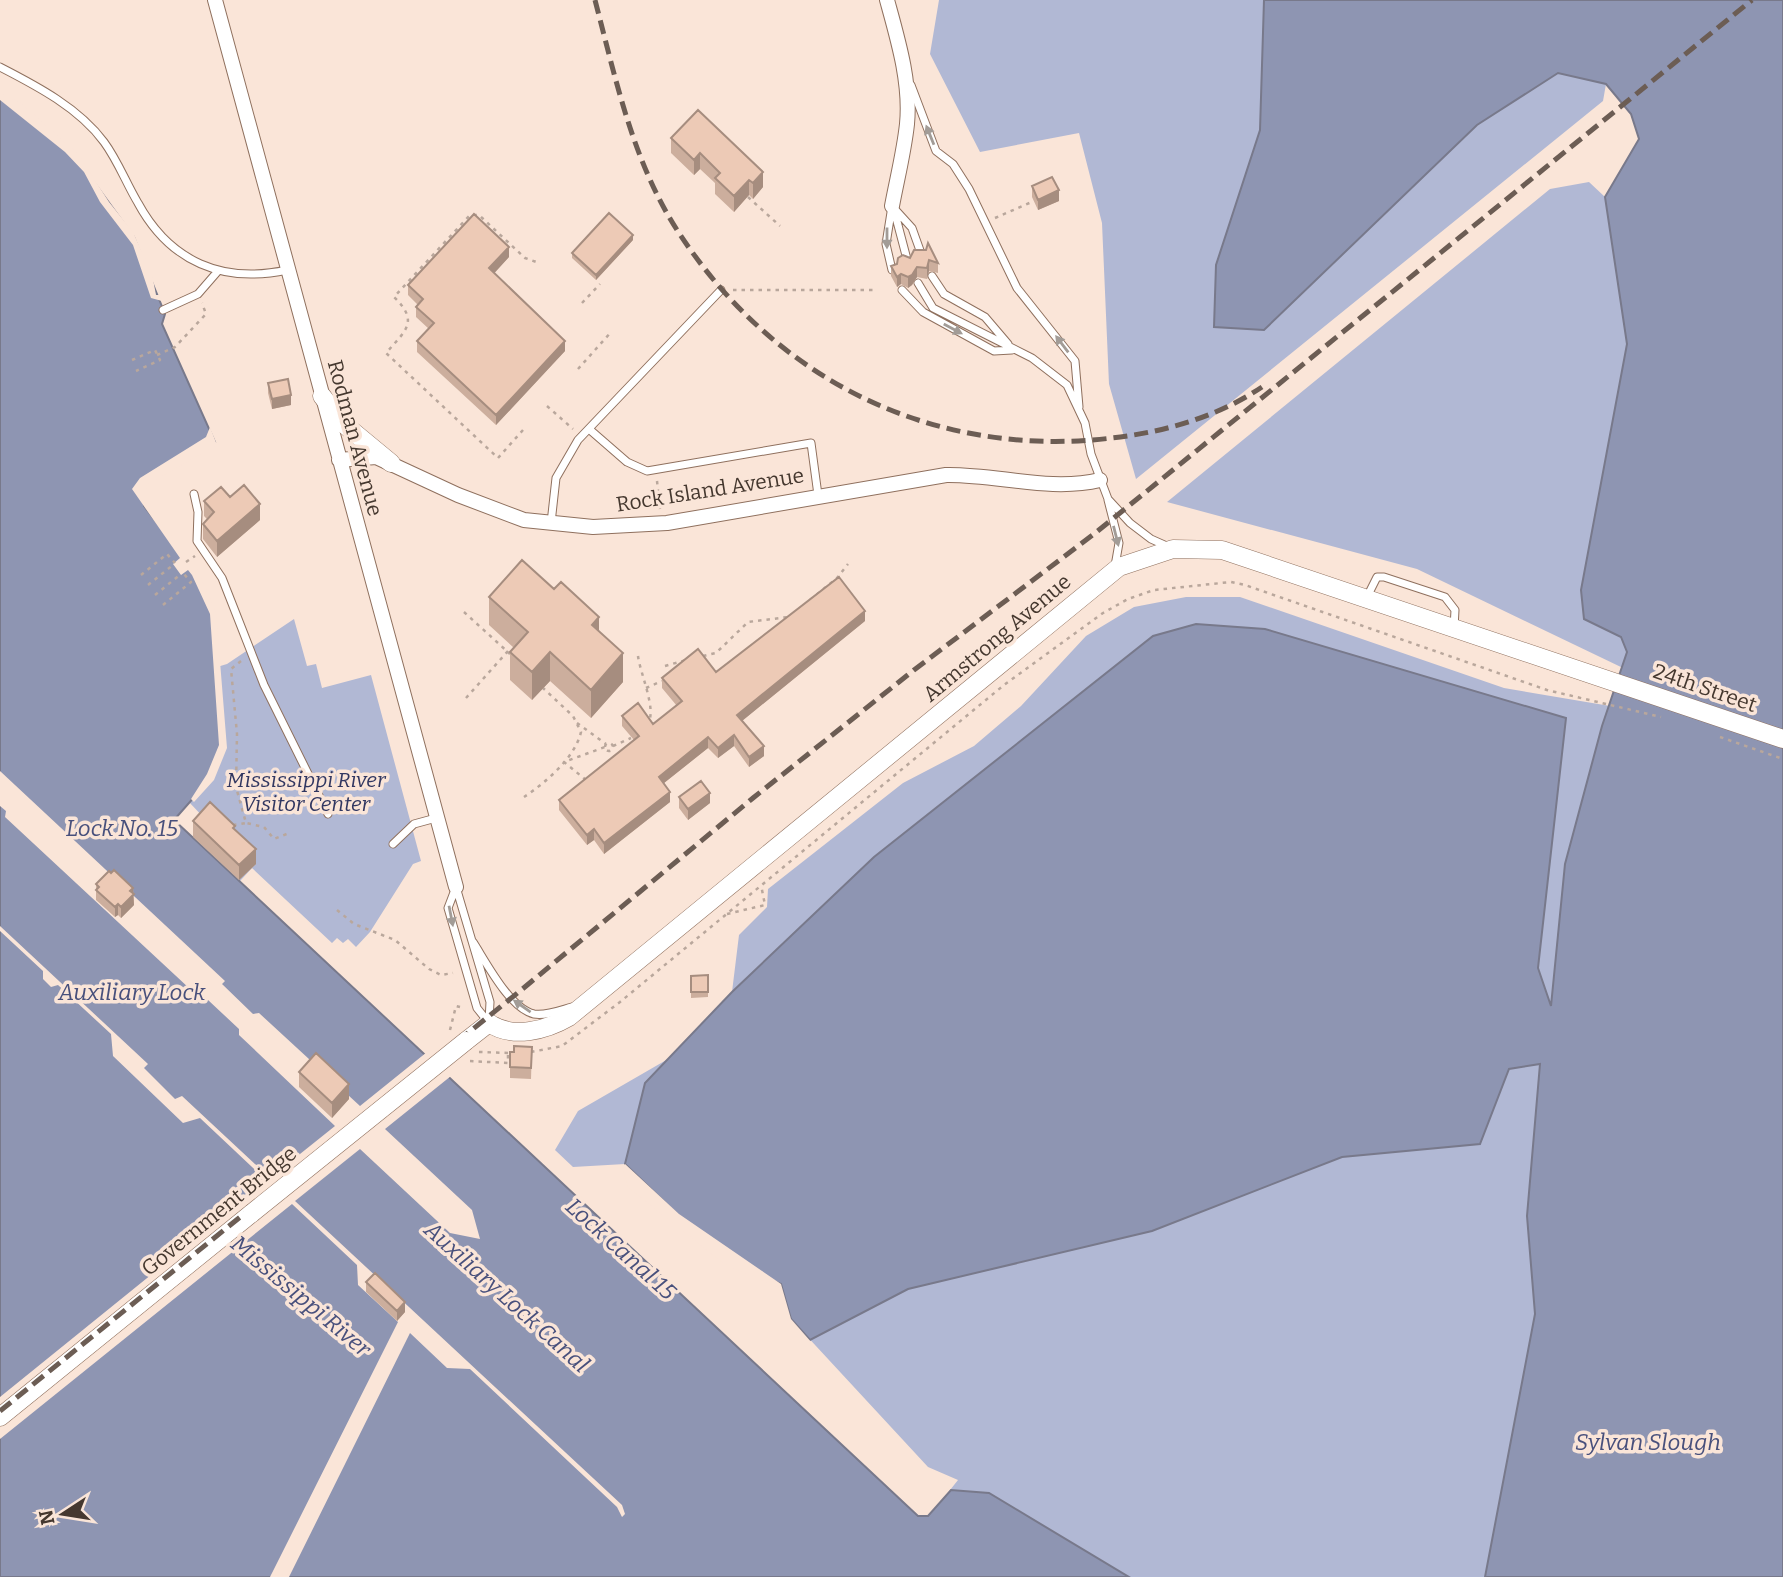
<svg xmlns="http://www.w3.org/2000/svg" width="1783" height="1577" font-family="Bitter,serif">
<rect width="100%" height="100%" fill="#fae5d8"/>
<path fill="#b1b8d4" d="M939 0H1570L1606 84 1603 101 1136 479 1109 384 1102 223 1079 133 980 152 930 54Z
M1589 182 1605 197 1627 344 1581 590 1584 619 1621 637 1627 652 1623 668 1417 569 1167 502 1550 189Z
M1186 597H1240L1504 688 1610 706 1522 1577H1048L931 1514 958 1480 928 1467 791 1319 1153 636 874 857 732 992 739 935 767 907 768 889 903 783 974 746 1021 706 1086 636 1134 607Z
M294 619 307 666 316 664 322 688 371 675 421 861 413 864 370 932 356 947 348 939 343 943 337 938 332 943 252 868 240 881 193 837 206 820 189 802 211 778 217 667 227 664Z
M706 1019 625 1164 573 1167 555 1150 578 1111 668 1059Z"/>
<path fill="#8e95b2" stroke="#78798b" stroke-width="2" d="M1264 0H1783V1577H1485L1535 1314 1527 1216 1540 1064 1509 1069 1480 1144 1342 1157 1152 1231 908 1289 810 1340 791 1319 781 1284 726 1261 625 1164 645 1083 732 992 874 857 1153 636 1196 624 1265 629 1566 718 1538 968 1551 1006 1565 864 1602 726 1627 652 1621 637 1584 619 1581 590 1627 344 1605 197 1639 139 1631 114 1606 84 1558 73 1477 125 1264 330 1214 327 1216 265 1260 130Z
M0 96 75 156 134 237 165 314 162 324 215 442 143 484 144 506 194 571 212 613 224 748 211 778 174 820 918 1516H928L951 1490 989 1493 1129 1577H0Z"/>
<path fill="#fae5d8" d="M0 93 21 103 78 154 109 202 133 232 152 274 156 295H160L162 301 151 298 133 245 100 202 84 172 65 152 0 100Z
M210 427 217 445 146 485 147 504 197 569 216 612 227 748 214 780 194 802 191 799 207 774 219 745 210 614 192 575 188 570 181 575 173 564 180 558 132 489 140 478 206 437Z
M0 771 225 981 222 984 253 1014 259 1013 360 1106 427 1052 602 1216 451 1076 385 1129 472 1210 480 1239 450 1233 360 1149 295 1201 622 1505 625 1514 622 1517 617 1507 470 1369 447 1368 410 1333 289 1577H270L398 1322 358 1285 357 1265 292 1204 0 1439V1397L267 1181 200 1118 183 1123 113 1056 111 1034 58 985 51 987 43 979V971L0 931V926L148 1064 144 1068 175 1099 182 1096 270 1178 335 1126 239 1035V1029L208 1000 204 1002 5 817 6 811 0 806Z
M625 1164 679 1214 781 1284 791 1319 812 1343H808L788 1321 778 1287 724 1264 628 1187 622 1167Z"/>
<g fill="none" stroke-linecap="round" stroke-linejoin="round">
<defs>
<path id="service" d="M0 67C37 86 79 108 104 142 118 161 126 183 138 203 170 262 223 284 287 270
M911 85 936 151 953 164 969 189 1017 288 1075 361 1079 407
M892 206 886 244 892 270
M892 206 912 228 922 256
M894 210 908 263
M932 276 944 294 985 317 1008 344
M918 283 933 308 1032 358 1067 385 1085 423 1091 454 1108 499 1130 523 1151 539 1169 547
M902 290 923 312 994 351 1012 350
M163 310 198 294 218 271
M589 429 627 462 647 471 811 443 818 495
M194 494 198 512 197 541 222 578 264 685 328 814
M1108 500 1119 543 1115 566
M551 523 556 478 578 440 721 290
M1367 597 1377 577H1384L1445 597 1455 610 1454 628
M393 844 414 824 436 818
M456 887 448 908 477 1008 489 1023
M456 887 490 1002 489 1021
M473 942C486 962 510 1009 534 1014 546 1016 561 1010 572 1007"/>
<path id="minor" d="M215 0 456 887
M887 0C898 40 911 83 907 124 904 152 897 179 892 206
M339 460 376 457 458 495 524 520 593 527 667 523 946 475C997 474 1049 492 1100 480"/>
<path id="tertiary" d="M322 396 345 425 391 463
M466 1041 489 1023C512 1039 545 1031 569 1017L1119 567 1173 549 1222 550 1783 739
M0 1417 252 1213"/>
</defs>
<use href="#service" stroke="#8f705e" stroke-width="9"/>
<use href="#minor" stroke="#8f705e" stroke-width="16"/>
<use href="#tertiary" stroke="#8f705e" stroke-width="19"/>
<path stroke="#b9a79c" stroke-width="2.5" stroke-dasharray="3.5 5" stroke-linecap="butt" d="M748 197 780 226
M995 218 1034 201
M733 290H873
M582 303 600 284
M157 355 175 347 206 314 202 303
M132 360 155 350 160 360 136 371
M578 369 612 331
M547 406 573 429
M523 430 498 458 386 353C405 331 420 322 394 297L470 215H479L525 258 539 263
M657 481 660 509
M186 562 195 556
M141 575 167 554 175 563
M148 585 173 565
M155 595 181 574
M810 600 837 578 848 564
M163 605 191 582 183 573
M464 612 510 654
M638 656C640 673 657 710 648 723
M703 656 716 653 748 622 788 617
M241 661 231 669 237 734 236 787 246 823 264 827 274 839 289 833
M665 666 686 660
M646 688 662 681
M466 698 508 651
M577 723 606 744
M1720 737 1783 759
M605 747a4 4 0 1 1 8 0a4 4 0 1 1-8 0Z
M613 746 631 738
M586 780 564 762 605 747
M524 797C545 783 575 758 581 732L573 716 543 688
M233 825 246 823
M337 910 354 924 395 940 429 969 441 975 453 973
M727 914 765 905 761 885
M450 1030 456 1006 460 1007
M479 1052 511 1053
M531 1052 562 1046 620 1002 1004 685 1103 613 1128 599 1154 590 1231 582 1245 585 1547 690 1661 717
M470 1061 508 1063V1053"/>
<use href="#service" stroke="#fff" stroke-width="7"/>
<use href="#minor" stroke="#fff" stroke-width="14"/>
<use href="#tertiary" stroke="#fff" stroke-width="18"/>
<path stroke="#6c5d54" stroke-width="5" stroke-dasharray="14 7" stroke-linecap="butt" d="M595 0C616 80 633 163 679 233 772 375 922 453 1092 440 1153 435 1211 421 1262 387
M0 1411 520 991 753 798 914 670 1094 534 1752 0"/>
<defs>
<path id="tertiary-bridge" d="M252 1213 466 1041"/>
</defs>
<use href="#tertiary-bridge" stroke="#8f705e" stroke-width="19" stroke-linecap="butt"/>
<use href="#tertiary-bridge" stroke="#fff" stroke-width="18"/>
</g>
<path fill="#ccae9d" d="M671 138 763 187 753 199 749 195 734 212 715 194V183L700 169 694 175 671 153Z
M1032 186 1059 201 1038 210 1032 197Z
M633 240 596 280 572 258V253Z
M914 250 938 263V273L929 271 927 279 917 277 912 285 908 288 901 284 897 287 891 276V266L910 258Z
M509 257 494 273 565 351 496 425 417 352V341L429 329 416 317V307L418 305 408 295V285Z
M268 383 291 405 272 409 268 393Z
M230 497 260 520 217 557 203 539V524L207 519 204 516V501Z
M489 597 599 632 623 682 591 718 550 681 532 700 510 680V652L514 648 489 625Z
M865 621 742 721 764 756 749 767 734 746 718 758 708 748 664 783 670 802 604 854 594 840 587 845 559 810V800L634 740 622 726V716L653 724 677 706 662 688V678L716 672Z
M679 797 710 803 688 820 679 808Z
M193 821 235 829 256 864 239 880 193 837Z
M96 884 133 888 134 905 121 918 118 915 115 917 96 900Z
M708 975V997L691 998V976Z
M532 1047 531 1079 510 1078V1052Z
M299 1072 349 1099 332 1118 299 1087Z
M366 1282 405 1312 397 1321 366 1292Z"/>
<path fill="#a68d7f" d="M700 153V169L694 175V160Z
M763 172V187L753 199V183Z
M749 180V195L734 212V196Z
M1059 190V201L1038 210V200Z
M633 235V240L596 280V275Z
M509 247V257L489 279V268Z
M929 260V271L927 279V268Z
M917 267V277L912 285 908 288V277Z
M901 274V284L897 287V277Z
M565 341V351L496 425V415Z
M291 395V405L272 409V399Z
M260 504V520L217 557V541Z
M865 611V621L737 725V715Z
M599 617V645L592 625Z
M550 652V681L532 700V672Z
M623 653V682L591 718V690Z
M734 735V746L718 758V748Z
M708 737V748L659 787V777Z
M764 746V756L749 767V757Z
M670 792V802L604 854V843Z
M710 793V803L688 820V809Z
M594 829V840L587 845V835Z
M256 849V864L239 880V865Z
M133 888 134 905 121 918V907Z
M118 904V915L115 917V907Z
M349 1084V1099L332 1118V1103Z
M405 1302V1312L397 1321V1311Z"/>
<path fill="#edcab6" stroke="#a68d7f" stroke-width="2" d="M698 110 763 172 753 183 749 180 734 196 715 178 720 173 700 153 694 160 671 138Z
M1052 177 1059 190 1038 200 1032 186Z
M609 213 633 235 596 275 572 253Z
M474 214 509 247 489 268 565 341 496 415 417 341 434 323 416 307 423 299 408 285Z
M928 243 938 263 929 260 927 268 917 267 912 275 908 277 901 274 897 277 891 266 897 264 898 258 903 255 910 258 914 250H926Z
M288 379 291 395 272 399 268 383Z
M244 485 260 504 217 541 203 524 214 512 204 501 221 487 230 497Z
M522 560 554 589 561 582 599 617 592 625 623 653 591 690 550 652 532 672 510 652 528 632 489 597Z
M839 577 865 611 737 715 764 746 749 757 734 735 718 748 708 737 659 777 670 792 604 843 594 829 587 835 559 800 639 736 622 716 638 703 653 724 682 701 662 678 698 649 716 672Z
M701 781 710 793 688 809 679 797Z
M210 802 235 826 233 828 256 849 239 865 193 821Z
M114 870 133 888 130 891 134 894 121 907 118 904 115 907 96 890 99 887 96 884 109 871 111 873Z
M708 975V992H691V976Z
M514 1046 532 1047 531 1068 510 1067V1052H514Z
M316 1053 349 1084 332 1103 299 1072Z
M375 1273 405 1302 397 1311 366 1282Z"/>
<defs><path id="oneway-solid" d="M-6-.8H1V-3.2L6.5 0L1 3.2V.8H-6Z" transform="scale(1.75)"/></defs>
<g fill="#a29c97">
<use href="#oneway-solid" transform="translate(930 135) rotate(-112)"/>
<use href="#oneway-solid" transform="translate(887 238) rotate(90)"/>
<use href="#oneway-solid" transform="translate(953 329) rotate(28)"/>
<use href="#oneway-solid" transform="translate(1062 344) rotate(-127)"/>
<use href="#oneway-solid" transform="translate(1116 536) rotate(76)"/>
<use href="#oneway-solid" transform="translate(451 916) rotate(79)"/>
<use href="#oneway-solid" transform="translate(522 1006) rotate(-145)"/>
</g>
<g text-anchor="middle" stroke-width="7" stroke-linejoin="round" paint-order="stroke">
<g font-size="21" fill="#45382f" stroke="#fae5d8">
<text transform="translate(355 438) rotate(75)" y="7">Rodman Avenue</text>
<text transform="translate(710 490) rotate(-9)" y="7">Rock Island Avenue</text>
<text transform="translate(997 638) rotate(-40)" y="7">Armstrong Avenue</text>
<text transform="translate(1705 688) rotate(19)" y="7">24th Street</text>
<text transform="translate(219 1211) rotate(-39)" y="7">Government Bridge</text>
</g>
<g font-size="21" font-style="italic" fill="#313761" stroke="#fae5d8">
<text x="306" y="787">Mississippi River<tspan x="306" dy="24">Visitor Center</tspan></text>
</g>
<g font-size="23" font-style="italic" fill="#48507c" stroke="#fae5d8">
<text x="122" y="836">Lock No. 15</text>
<text x="132" y="1000">Auxiliary Lock</text>
<text transform="translate(621 1249) rotate(42)" y="8">Lock Canal 15</text>
<text transform="translate(301 1296) rotate(40)" y="8">Mississippi River</text>
<text transform="translate(507 1297) rotate(42)" y="8">Auxiliary Lock Canal</text>
<text x="1648" y="1450">Sylvan Slough</text>
</g>
</g>
<g transform="translate(63 1514) rotate(258)" stroke="#fae5d8" stroke-width="5" paint-order="stroke">
<path d="M0-5L12 26L0 18L-12 26Z" fill="#45382f"/>
<text y="-10" font-size="19" font-weight="bold" text-anchor="middle" fill="#45382f">N</text>
</g>
</svg>
